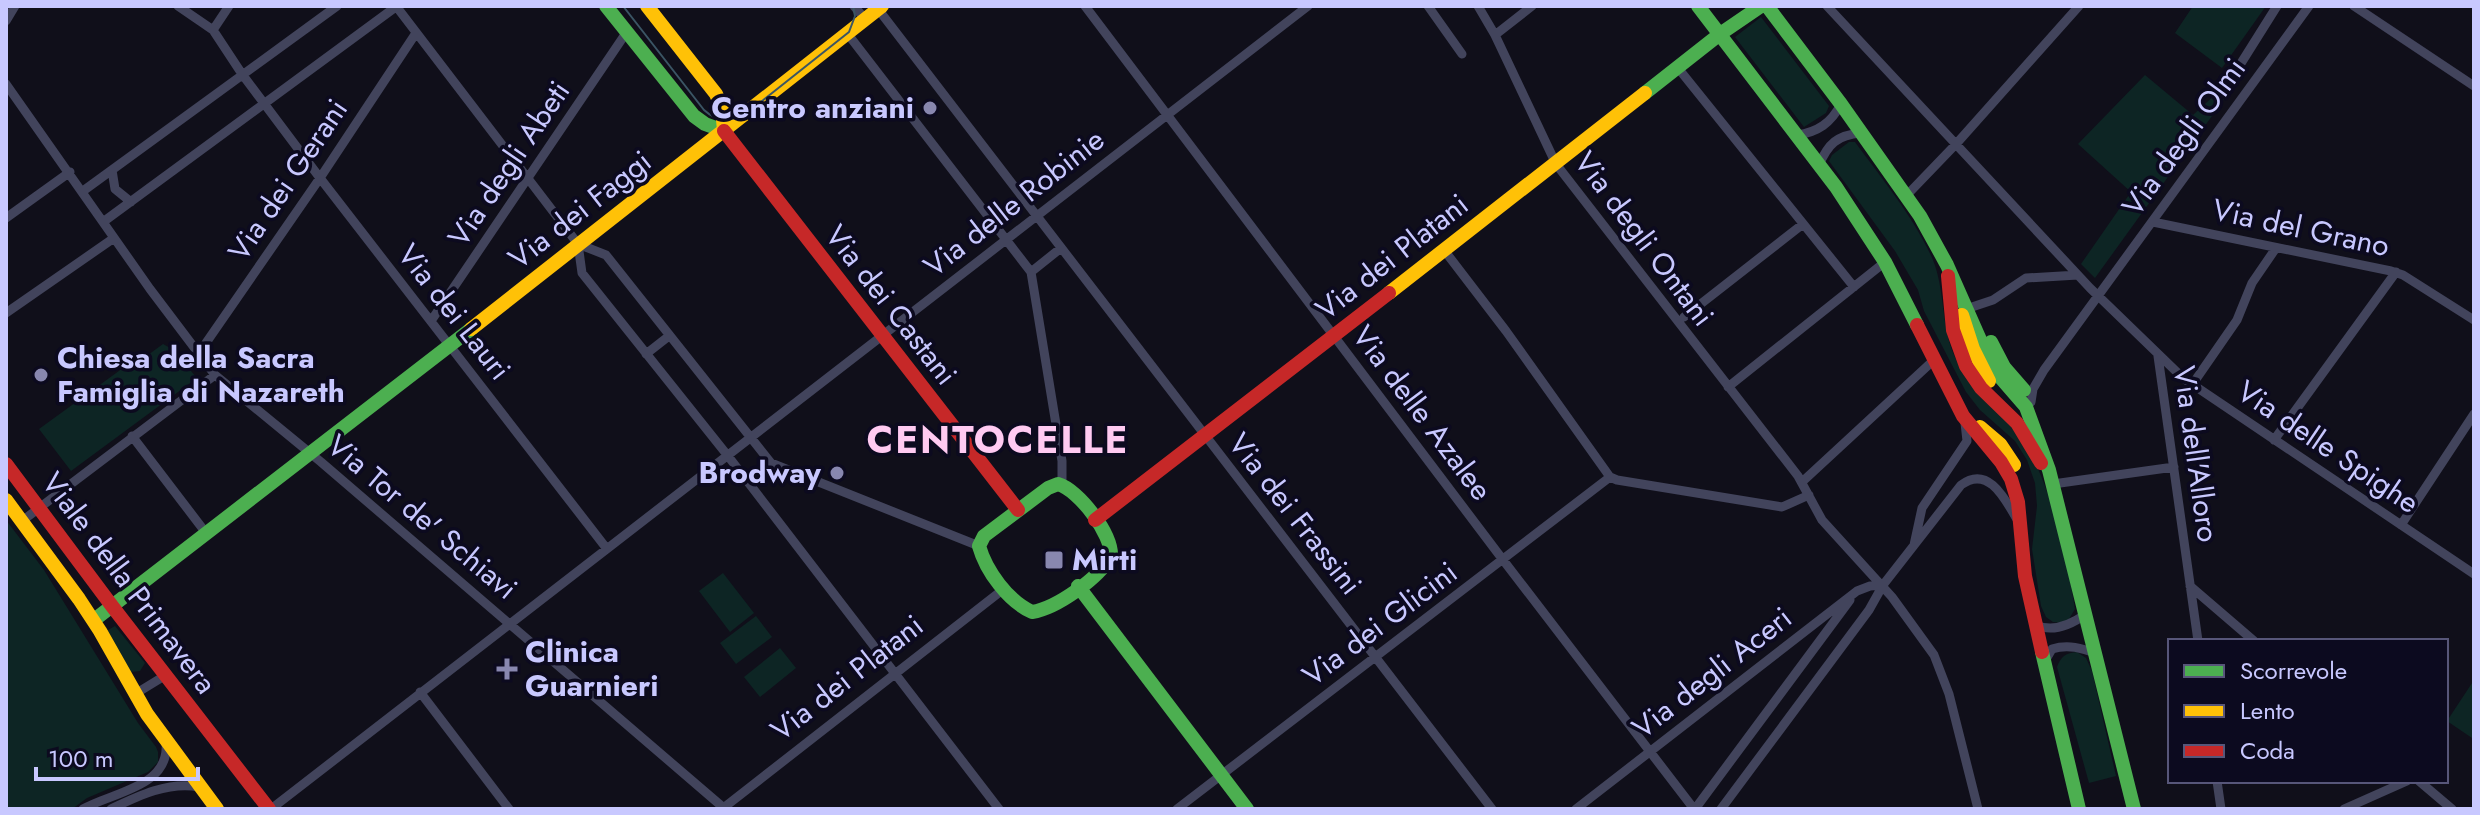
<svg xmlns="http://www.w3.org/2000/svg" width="2480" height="815" font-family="Jost,sans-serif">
<rect width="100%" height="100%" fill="#100f1a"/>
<path fill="#0d2524" d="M2193 6H2266L2222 68 2175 33Z
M1761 17 1829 106 1826 113 1804 127 1735 37Z
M2145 75 2193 115 2218 92 2230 91 2095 278 2081 264 2131 192 2078 144Z
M1849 142H1855C1882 179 1914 217 1933 260 1945 290 1941 325 1954 355 1966 385 1990 396 2009 420 2049 470 2065 546 2075 609L2069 619 2063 623 2053 622 2046 617 2041 606 2032 549 2037 506 2035 483 2027 460 2015 441 1980 410 1966 392 1924 311 1918 290 1895 251 1829 161 1832 155Z
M163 344 172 349 197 378 71 471 39 429 123 368 126 371Z
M6 520 44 570 138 723 156 747 158 752V762L148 772 87 798 72 809H6Z
M723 573 754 613 730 632 699 591Z
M756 616 772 637 736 664 720 643Z
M115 626 145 663 140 671 131 672 107 634 108 630Z
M780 648 796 668 760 697 744 677Z
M2077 652 2086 658 2092 671 2116 776 2089 783 2057 667C2061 656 2066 653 2077 652Z
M2474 680V734L2472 738 2447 721Z"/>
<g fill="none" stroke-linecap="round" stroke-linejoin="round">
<path stroke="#42445c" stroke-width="9" d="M178 6 213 30 242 74 320 178 607 549
M396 6 578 244 582 273 728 456 999 809
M854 6 865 19
M1085 6 1497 552 1694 809
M1428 6 1462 54
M1478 6 1495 35 1556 164 1798 476 1822 520 1892 597 1934 655 1949 694 1978 809
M1827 6 2090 288 2183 378 2474 574
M2354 6 2474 86
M878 9 1492 809
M6 21 15 6
M213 30 229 6
M847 33 1031 272 1061 248
M1495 35 1532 6
M1678 68 1854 287
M6 84 150 289 215 375 321 462 725 809
M2218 92 2233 76 2277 6
M1797 135C1818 132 1831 123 1841 104
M1819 165C1828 144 1837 135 1861 133
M112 170 115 189 131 202
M83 191 337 6
M1907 195 1957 143 2079 6
M6 218 70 172
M103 222 397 6
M2153 222 2391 271 2403 275 2474 320
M578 244 606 255 771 463 979 546
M1444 250 1506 331 1610 477
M1031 272 1062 461V484
M1972 307 1993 300 2026 278 2078 275
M6 313 114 238
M1684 317 1803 224
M431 321 626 33
M199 353 320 178 416 33
M646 354 669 336
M2158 356 2198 641
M2192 385 2237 320 2252 283 2276 248
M1728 387 1885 262
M2031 402 2033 389 2044 370 2309 6
M132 436 206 533
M2274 440 2396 272
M1610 477 1617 480 1782 507 1809 495
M1802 482 1935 359
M2053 484 2174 467
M22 521 215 375
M2401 525 2474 414
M1914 545 1922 508 1967 441 1965 423
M2190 586 2254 641
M2036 625C2054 633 2072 624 2086 614
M2045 661 2052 649C2068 644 2082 648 2097 654
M420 692 509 809
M135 694 166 675
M2217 781 2221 809
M2419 781 2452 809
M83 809C113 792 170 787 166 743
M111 809C138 796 169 781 199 787
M271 809 1308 6
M722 809 1005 588
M1177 809 1610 477
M1576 809 1857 591 1870 586 1883 585
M1695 809 1850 600
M1721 809 1869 610 1883 585 1961 485C1989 464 2006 501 2018 521
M2344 809 2407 781"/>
<path stroke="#4caf50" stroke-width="14" d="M606 6 694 116 705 124 724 131
M1698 6 1836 187 1885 262 1917 325
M1767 6 1841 104 1920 216 1947 265 1993 369 2026 407 2049 470 2134 809
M1645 93 1720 34 1761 6
M1991 342 2004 367 2024 390
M1058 484C1079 490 1112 534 1111 556 1099 578 1057 608 1032 612 1008 601 986 571 979 546L984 536 1048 488Z
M1078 586 1247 809
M94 620 471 329
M2042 652 2079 809"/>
<path stroke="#ffc107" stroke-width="14" d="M647 6 716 94 722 108 724 131
M1389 293 1645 93
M1962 315 1973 349 1989 381
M471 329 882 6
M1980 427 2000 444 2014 465
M6 500 79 599 100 631 147 714 217 809"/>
<path stroke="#c62828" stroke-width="14" d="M724 131 1018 510
M1948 276 1953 330 1966 366 1981 388 2017 423 2041 463
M1917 325 1963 416 2001 462 2011 479 2018 502 2025 576 2042 652
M6 464 112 606 269 809
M1095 520 1389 293"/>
<path stroke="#3b5564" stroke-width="2" d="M623 6 704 110C717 122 732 122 747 113L849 32 855 16 853 6"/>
</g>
<g fill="#8887af" stroke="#0c0a1f" stroke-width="3">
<circle cx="930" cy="108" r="8"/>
<circle cx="41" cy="375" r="8"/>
<circle cx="837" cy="473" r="8"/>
<rect x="1044" y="550" width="20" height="20" rx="4"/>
<path d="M503 657h8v8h8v8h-8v8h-8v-8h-8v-8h8z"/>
</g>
<g text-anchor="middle" stroke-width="7" stroke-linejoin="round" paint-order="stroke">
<g font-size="30" font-weight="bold" fill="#c8c8ff" stroke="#0c0a1f" text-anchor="start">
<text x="914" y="118" text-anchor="end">Centro anziani</text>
<text x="57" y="368">Chiesa della Sacra<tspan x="57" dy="34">Famiglia di Nazareth</tspan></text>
<text x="821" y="483" text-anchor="end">Brodway</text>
<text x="1072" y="570">Mirti</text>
<text x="525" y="662">Clinica<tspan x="525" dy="34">Guarnieri</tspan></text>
</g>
<g font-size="30" fill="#c8c8ff" stroke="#0c0a1f">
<text transform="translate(2184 137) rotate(-54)" y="10">Via degli Olmi</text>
<text transform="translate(509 164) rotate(-56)" y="10">Via degli Abeti</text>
<text transform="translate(288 180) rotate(-56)" y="10">Via dei Gerani</text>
<text transform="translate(1014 203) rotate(-38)" y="10">Via delle Robinie</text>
<text transform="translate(580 210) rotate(-38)" y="10">Via dei Faggi</text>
<text transform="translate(2301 228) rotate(12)" y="10">Via del Grano</text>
<text transform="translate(1644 239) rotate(53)" y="10">Via degli Ontani</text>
<text transform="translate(1392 257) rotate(-38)" y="10">Via dei Platani</text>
<text transform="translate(891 305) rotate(52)" y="10">Via dei Castani</text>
<text transform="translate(454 312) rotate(52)" y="10">Via dei Lauri</text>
<text transform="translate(1422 413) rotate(53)" y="10">Via delle Azalee</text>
<text transform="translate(2328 447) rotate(34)" y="10">Via delle Spighe</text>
<text transform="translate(2196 454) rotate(82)" y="10">Via dell'Alloro</text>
<text transform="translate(1295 514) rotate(52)" y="10">Via dei Frassini</text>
<text transform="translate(422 517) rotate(40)" y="10">Via Tor de' Schiavi</text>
<text transform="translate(129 583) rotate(53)" y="10">Viale della Primavera</text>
<text transform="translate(1380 624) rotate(-37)" y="10">Via dei Glicini</text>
<text transform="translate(1712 673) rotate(-38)" y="10">Via degli Aceri</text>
<text transform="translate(847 678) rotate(-38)" y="10">Via dei Platani</text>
</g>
<g font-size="38" font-weight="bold" letter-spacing="2" fill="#ffcaf1" stroke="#0c0a1f">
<text x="998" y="453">CENTOCELLE</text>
</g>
</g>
<rect width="2480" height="815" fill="none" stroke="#c8c8ff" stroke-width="16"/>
<rect x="2168" y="639" width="280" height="144" fill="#0c0a1f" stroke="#575679" stroke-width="2"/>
<rect x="2184" y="665" width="40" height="12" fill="#4caf50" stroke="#575679" stroke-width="2"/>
<text x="2240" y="679" font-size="24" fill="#c8c8ff">Scorrevole</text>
<rect x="2184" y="705" width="40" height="12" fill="#ffc107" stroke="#575679" stroke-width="2"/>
<text x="2240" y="719" font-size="24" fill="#c8c8ff">Lento</text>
<rect x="2184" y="745" width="40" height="12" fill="#c62828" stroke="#575679" stroke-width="2"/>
<text x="2240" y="759" font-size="24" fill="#c8c8ff">Coda</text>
<path d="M36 767v12h162v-12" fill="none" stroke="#c8c8ff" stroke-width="4"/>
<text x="48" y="767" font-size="24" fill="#c8c8ff" stroke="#0c0a1f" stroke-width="6" paint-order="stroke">100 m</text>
</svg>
